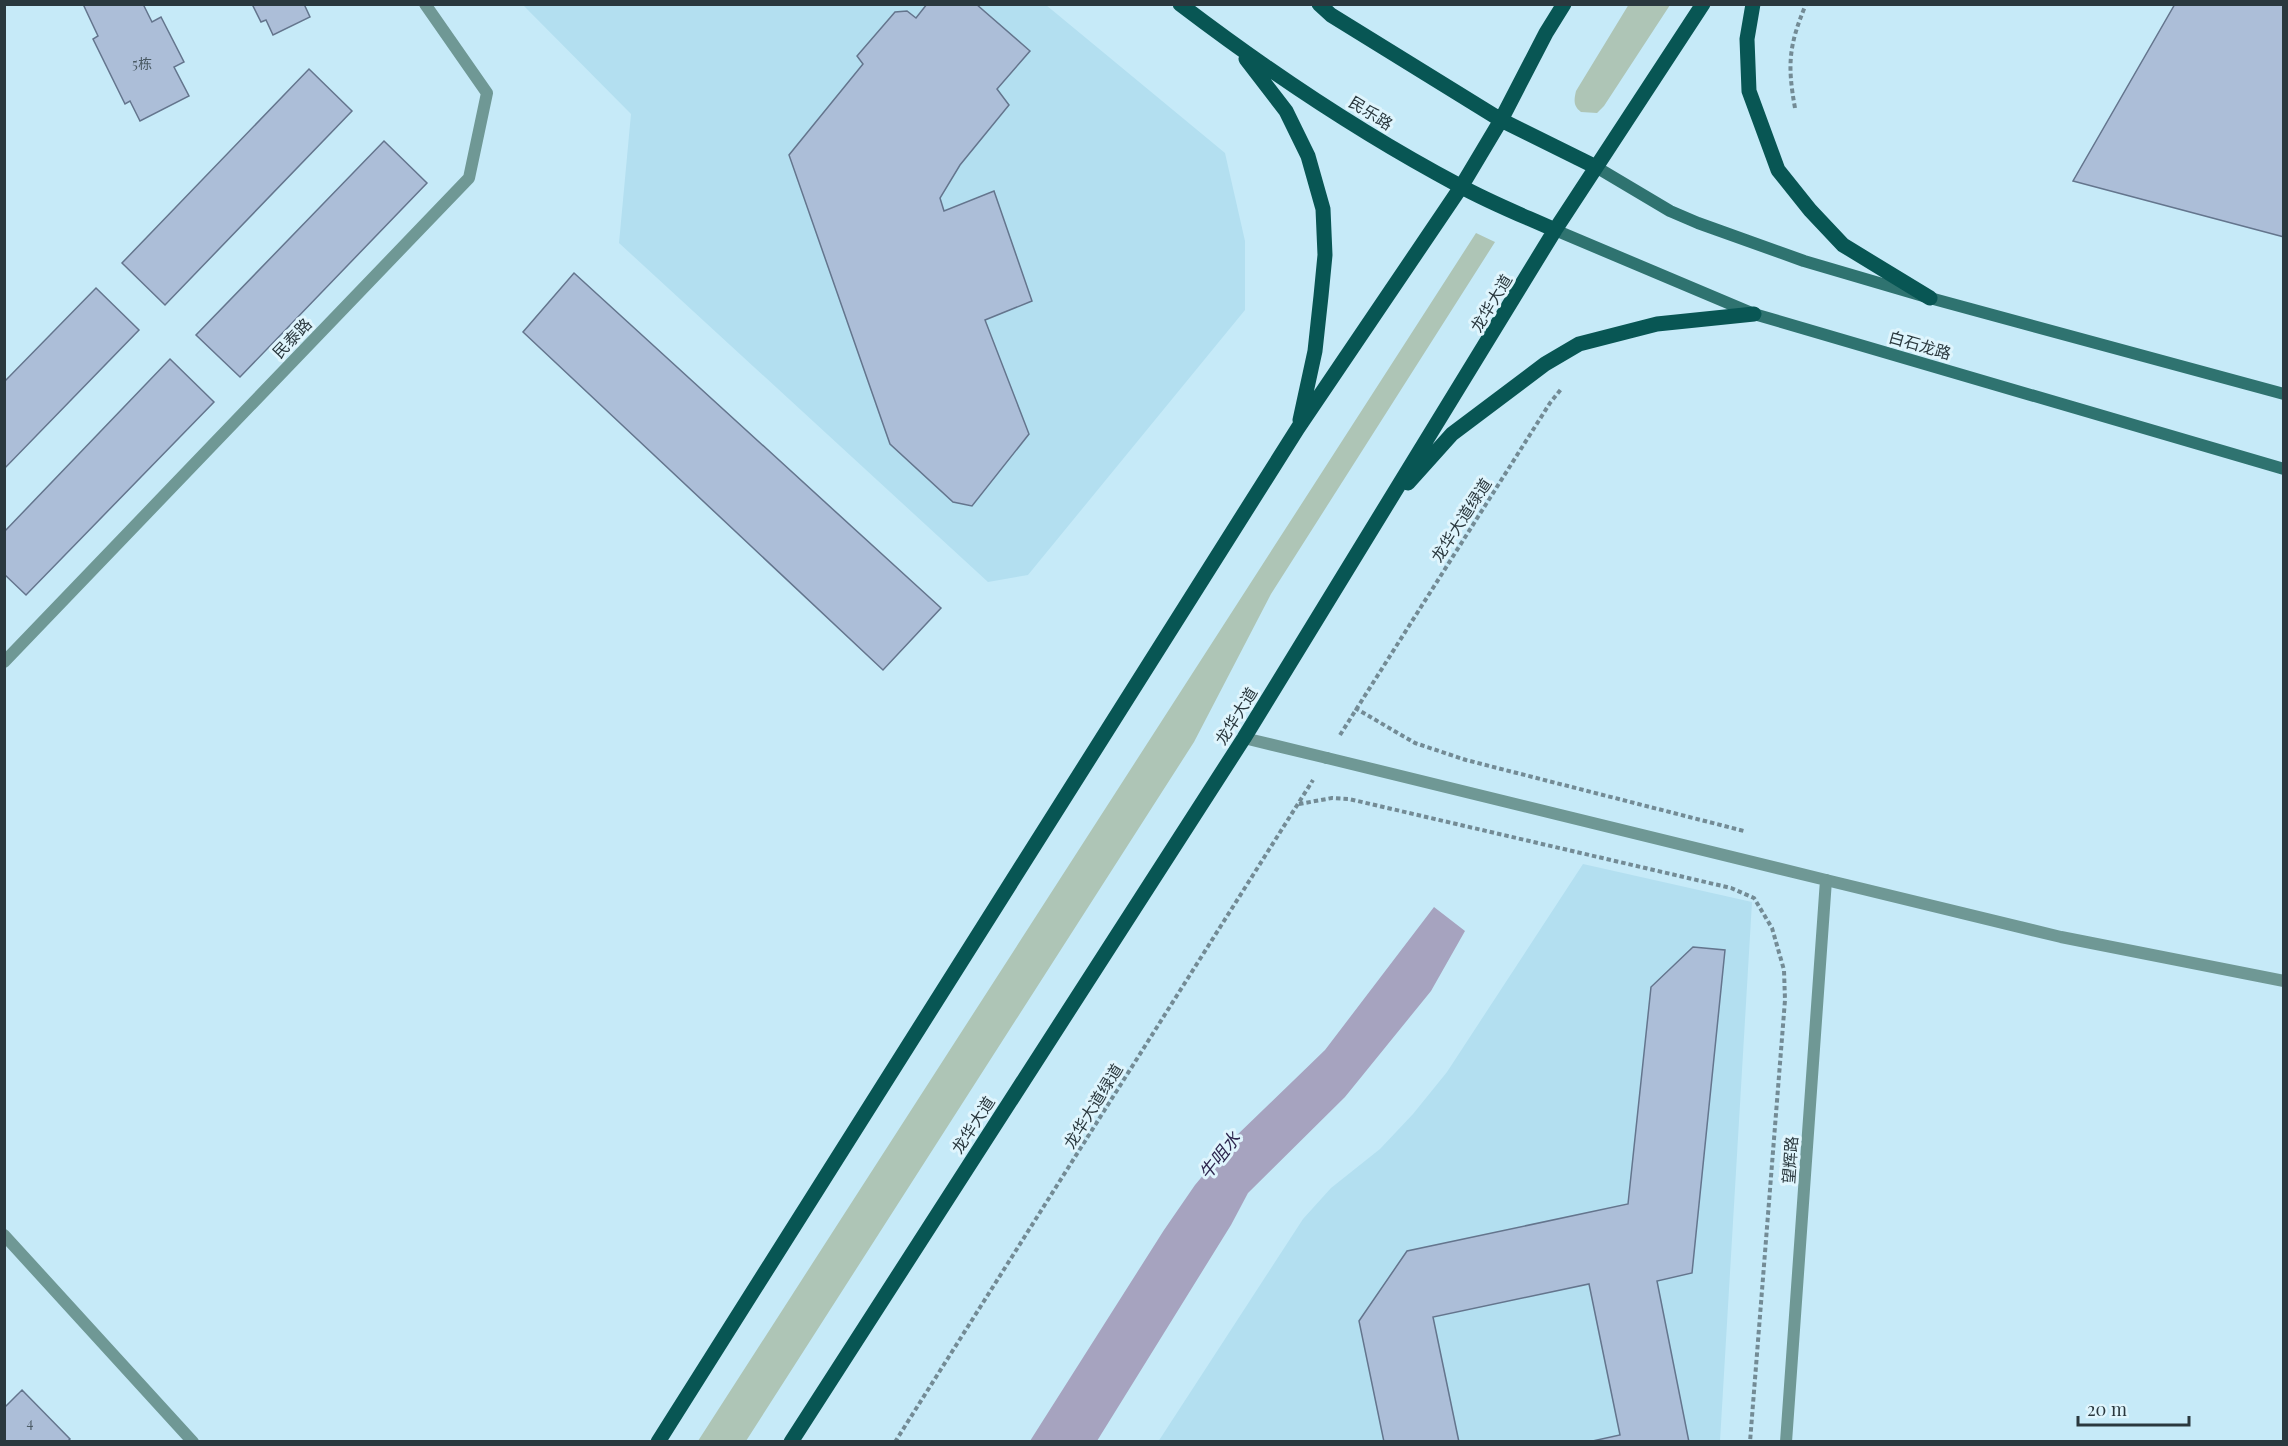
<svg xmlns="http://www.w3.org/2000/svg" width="2288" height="1446" font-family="'Playfair Display','Noto Sans SC',serif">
<rect width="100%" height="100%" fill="#c6eaf8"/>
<path fill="#b3dff0" d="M523 5H1046L1225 153 1245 241V310L1028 575 988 582 619 243 631 114Z
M1583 864 1752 902 1720 1441 1158 1442 1303 1219 1331 1188 1380 1149 1413 1114 1447 1072Z"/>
<path fill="#aec5b6" d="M1629 4 1670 5 1604 106 1597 113 1581 112C1573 106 1574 100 1576 91Z
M1476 233 1495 242 1271 594 1194 742 746 1441H698Z"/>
<path fill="#a6a3bf" d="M1434 907 1465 931 1431 991 1345 1097 1248 1193 1231 1225 1097 1441H1030L1164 1230 1195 1185 1235 1137 1325 1050Z"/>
<path fill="#acbed8" stroke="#64758d" stroke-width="1.5" d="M83 4H143L152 22 161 17 184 62 174 67 189 96 140 121 130 101 125 104 93 39 98 36Z
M252 4H304L310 17 273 35 266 20 261 22Z
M927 4H976L1030 51 997 89 1009 105 960 165 940 198 944 211 994 191 1032 301 985 320 1029 434 972 506 953 502 890 444 789 155 863 64 857 56 895 12 907 11 916 18Z
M2175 4H2284V237L2073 181Z
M309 69 352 111 165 305 122 263Z
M384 141 427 183 240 377 196 335Z
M574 273 941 608 883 670 523 332Z
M96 288 139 330 4 469V382Z
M170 359 214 402 26 595 4 574V532Z
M1693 947 1725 950 1692 1273 1657 1281 1689 1442H1588L1620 1435 1589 1284 1433 1317 1459 1442H1384L1359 1321 1407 1251 1628 1204 1651 987Z
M22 1390 70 1439 67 1442H4V1408Z"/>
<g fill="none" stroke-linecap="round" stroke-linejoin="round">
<path stroke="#738b95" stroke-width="4" stroke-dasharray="4.5 3" stroke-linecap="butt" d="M1795 108C1787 64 1789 45 1806 4
M1355 708 1415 743 1466 760 1744 831
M1340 735 1550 403 1562 388
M1299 804 1332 798 1349 799 1731 888 1754 898 1772 928 1784 970 1785 1000 1750 1442
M895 1442 1313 780"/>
<path stroke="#6f9895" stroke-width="12" d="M4 1235 193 1442"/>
<path stroke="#6f9895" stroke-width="12" d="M4 662 469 178 487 93 425 4
M1244 738 1327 758
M1826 880 2061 937 2284 981"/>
<path stroke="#6f9895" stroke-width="12" d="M1327 758 1826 880 1786 1442"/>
<path stroke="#2f7370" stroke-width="12" d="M1596 167 1670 211 1698 223 1804 261 1930 298 2284 394
M1555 230 1754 314 2284 469"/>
<path stroke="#085654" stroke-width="15" d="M1180 4C1268 71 1362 134 1460 186 1491 203 1524 216 1555 230
M1319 4 1331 15 1501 120 1596 167
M1753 4 1747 39 1749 91 1778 170 1810 210 1843 245 1930 298
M1246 59 1286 111 1308 156 1323 209 1325 255 1321 296 1315 351 1300 420
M1408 483 1452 434 1545 364 1579 344 1657 324 1754 314
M658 1442 1298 428 1461 187 1501 120 1546 33 1564 4
M791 1442 1244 738 1555 230 1703 4"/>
</g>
<g text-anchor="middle" stroke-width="6" stroke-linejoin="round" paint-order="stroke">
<g font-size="14" fill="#4a5a64">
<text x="142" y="69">5栋</text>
<text x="30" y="1428">4</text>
</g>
<g font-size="16" fill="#2a383e" stroke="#dff5fd">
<text transform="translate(1371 113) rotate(32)" y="6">民乐路</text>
<text transform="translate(1491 303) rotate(-59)" y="6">龙华大道</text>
<text transform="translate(292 338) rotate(-46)" y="6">民泰路</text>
<text transform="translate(1920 345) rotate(16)" y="6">白石龙路</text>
<text transform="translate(1461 520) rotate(-57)" y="6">龙华大道绿道</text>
<text transform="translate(1236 716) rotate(-58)" y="6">龙华大道</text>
<text transform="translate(1093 1106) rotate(-58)" y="6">龙华大道绿道</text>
<text transform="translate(973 1125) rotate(-57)" y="6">龙华大道</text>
<text transform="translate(1790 1160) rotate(-86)" y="6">望辉路</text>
</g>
<g font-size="18" font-style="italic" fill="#2e274f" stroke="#dff5fd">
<text transform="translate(1220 1156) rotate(-52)" y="6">牛咀水</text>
</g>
</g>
<rect width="2288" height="1446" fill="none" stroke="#2a383e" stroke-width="12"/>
<path d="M2078 1416v9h111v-9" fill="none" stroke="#2a383e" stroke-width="3"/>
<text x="2087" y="1416" font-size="18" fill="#2a383e" stroke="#dff5fd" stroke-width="4.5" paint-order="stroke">20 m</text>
</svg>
